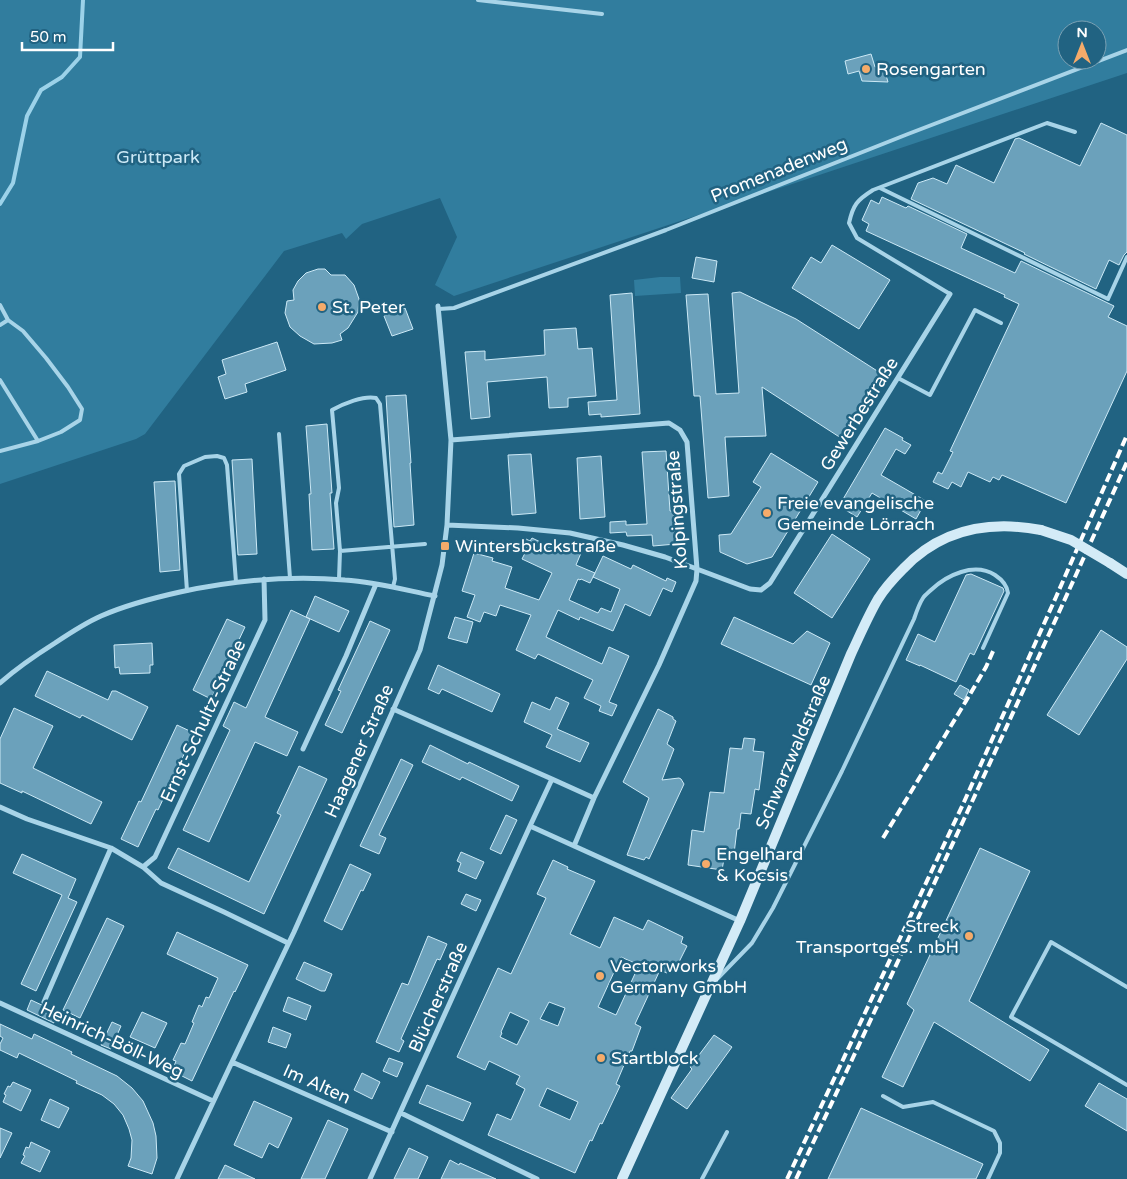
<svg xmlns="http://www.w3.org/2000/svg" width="1127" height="1179" font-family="'Varela Round',sans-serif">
<rect width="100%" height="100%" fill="#216382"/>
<path fill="#317d9e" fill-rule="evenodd" d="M0 0H1127V73L454 296 435 285 457 237 440 198 362 224 346 239 342 233 284 251 145 434 136 439 0 484ZM1067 30H1097V60H1067Z
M660 277H680L681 293 635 296 634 280Z"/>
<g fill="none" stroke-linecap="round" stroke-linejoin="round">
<path stroke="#9cd2e9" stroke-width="4" d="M0 204 13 183 27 116 41 90 62 77 80 57 83 0"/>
</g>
<path fill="#6ba1bb" stroke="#cce9f6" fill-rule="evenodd" d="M871 54 875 67 883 65 888 82 862 81 859 71 848 74 845 61Z
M1101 123 1127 135V252L1124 255 1119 265 1109 260 1096 289 1024 254 1025 253 911 199 918 183 933 178 947 184 956 165 994 183 1015 139 1019 138 1080 166Z
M882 197 906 208 908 206 967 234 961 248 1015 273 1021 261 1114 306 1108 317 1127 326V371L1066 503 1002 475 999 480 993 477 990 482 968 472 961 487 952 482 948 489 933 482 938 472 942 474 953 452 950 451 1019 304 1004 297 1005 295 866 231 869 224 862 220 871 200 879 204Z
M832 245 890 280 859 329 792 288 811 257 821 263Z
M696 257 717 261 714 282 692 278Z
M318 269H325L331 275H345L354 285 359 299 358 312 348 328 340 334 342 340 332 343 314 344 300 336 290 327 285 313 287 301 294 300 293 290 298 281 306 273Z
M740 292 796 319 882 374 841 438 762 387 766 436 725 437 729 496 708 498 700 396H694L686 295 708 294 716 394 739 393 732 293Z
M632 293 640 414 601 417V414L589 415 588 402 617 400 610 295Z
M405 308 413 329 392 336 384 316Z
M576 328 578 349 592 348 596 396 568 398V407L549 408 547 377 487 382 490 417 471 419 465 352 485 351V360L545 355 544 330Z
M277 342 286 370 245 384 247 392 225 399 218 377 226 374 222 360Z
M406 395 411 463H410L414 525 394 527 386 396Z
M327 424 332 493H330L334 549 312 550 309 494H311L306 426Z
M885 428 903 438 902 440 911 445 905 454 896 449 881 475 926 501 916 519 872 493 857 517 839 506Z
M666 451 670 511H673L676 544 653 546 652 535 627 536 626 532 610 533V522L626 521V525L647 524 642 452Z
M771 453 818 482 772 557 747 564 720 552 719 535 731 534 761 487 753 482Z
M531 454 536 513 512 515 508 455Z
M601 456 605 517 580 519 577 458Z
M252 459 257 554 238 555 232 460Z
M175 481 180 570 160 572 154 482Z
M832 534 870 559 832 618 794 593Z
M532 538 555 549 558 543 581 553 576 565 595 573 590 583 581 579 580 580 578 579 569 600 598 613 601 608 611 612 620 589 593 577 603 556 631 569 633 565 666 581 667 578 676 582 672 592 663 588 650 616 625 604 613 631 580 617 579 620 558 610 546 637 602 664 609 647 629 656 609 702 617 705 612 716 599 711 601 706 584 698 593 680 538 654 535 659 516 650 531 615 500 605 496 616 484 612 480 622 467 617 475 595 462 591 474 553 493 558 492 561 512 567 505 588 539 600 552 573 522 559 526 551 521 549 526 539 530 541Z
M971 574 1003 588 1004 591 974 655 970 653 956 682 920 665V666L906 660 918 634 935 642 966 575Z
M315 596 349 611 339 632 306 617Z
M291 610 310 619 265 717 298 732 287 756 255 742 209 842 183 830 230 730 223 726 234 702 246 708Z
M455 617 473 622 467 643 448 638Z
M734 617 793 644 807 631 830 643 811 685 721 644Z
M227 619 245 627 211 699 193 690Z
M370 621 390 630 342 733 325 725 341 691 338 690Z
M1101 630 1127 647V659L1079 735 1047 715Z
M152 643 153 665H150V673L120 674 119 667 115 668 114 645Z
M438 665 500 694 492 712 442 689 439 694 428 689Z
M47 671 108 700 112 691H116L148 707 132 740 82 715 80 718 35 696Z
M960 685 969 690 964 700 954 694Z
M556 697 569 703 557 729 589 743 580 762 546 747 552 735 524 722 532 702 550 710Z
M14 708 53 726 33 768 102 802 91 824 22 791V793L0 783V739Z
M658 709 673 717V719L676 721 667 744 674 749 662 780 679 778 681 779 684 784 649 859 646 857 644 860 627 855 649 798 623 782Z
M177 725 194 733 158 810 156 809 138 847 121 839 139 801 141 802Z
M744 738 755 739 753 751 764 752 759 790 755 789 751 814 741 813 739 829H737L734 854 725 853 722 870 688 865 692 830 704 832 710 792 724 793 730 748 742 749Z
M430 745 468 764 469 762 519 786 512 801 462 777 460 780 422 762Z
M401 759 413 765 379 835 386 838 379 854 360 846Z
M299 766 327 779 264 914 168 868 178 848 249 882 281 815 277 813Z
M506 815 517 820 501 854 490 849Z
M980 848 1030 871 969 1001 1049 1050 1030 1081 934 1022 903 1087 882 1077 914 1010 907 1004Z
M461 852 484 862 476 879 458 871 461 863 457 861Z
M22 854 76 879 68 898 77 902 36 991 21 984 62 895 13 873Z
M553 860 568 867 567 869 595 881 570 934 600 948 614 917 643 930 648 920 683 937 681 943 687 946 676 968 670 965 667 973 660 970 635 1024 641 1027 632 1051H630L616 1084 620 1086 602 1124 600 1123 592 1141 590 1140 575 1173 488 1135 497 1114 511 1120 525 1089 516 1084 520 1076 489 1061 485 1070 457 1057 498 968 511 974 546 898 537 894ZM621 957 639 965 616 1015 598 1007ZM549 1002 565 1008 558 1026 540 1019ZM510 1012 529 1021 517 1045 500 1037 502 1033 501 1032ZM547 1088 578 1102 570 1120 539 1106Z
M350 864 371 874 363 891 361 890 342 930 324 921Z
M466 894 481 900 476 911 461 904Z
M107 918 124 926 80 1018 63 1010Z
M177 932 248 965 235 992 234 991 192 1081 172 1071 176 1061 173 1060 181 1043 185 1044 194 1023 192 1022 199 1005 202 1007 206 997 209 998 218 978 167 954Z
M428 936 447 944 440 960 437 959 401 1039 404 1041 399 1052 376 1042 402 983 408 985Z
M304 962 332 974 325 991H321L296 979Z
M288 997 311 1006 306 1020 283 1011Z
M31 1000 59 1013 54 1023 27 1010Z
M142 1012 167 1023 155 1048 130 1037Z
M112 1022 121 1026 111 1049 101 1045Z
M0 1024 32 1039 34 1034 72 1052 71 1054 117 1076 132 1088 143 1101 153 1123 156 1136 157 1158 152 1174 128 1166 131 1158 132 1140 129 1129 123 1115 114 1104 102 1095 76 1083 77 1081 19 1053 17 1058 0 1050V1044L3 1038 0 1036Z
M273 1027 291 1034 286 1048 268 1042Z
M714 1035 732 1047 687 1109 671 1098 692 1069 690 1067Z
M389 1058 403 1063 397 1077 383 1071Z
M362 1073 380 1082 372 1099 354 1090Z
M13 1082 31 1090 21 1111 3 1102 6 1095 4 1094 8 1086 10 1087Z
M1099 1083 1127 1099V1131L1085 1106Z
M427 1085 471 1103 463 1121 419 1103Z
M50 1099 69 1108 59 1128 41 1120Z
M254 1101 292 1118 278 1148 269 1143 262 1158 234 1145Z
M861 1108 983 1164 976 1179H828Z
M328 1120 348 1129 325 1179H301Z
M0 1128 12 1133 0 1158Z
M31 1142 50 1151 40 1172 21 1163 25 1156 23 1155 26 1147 29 1148Z
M409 1148 428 1157 418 1179H394Z
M450 1160 459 1165 460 1163 496 1179H441Z
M225 1165 255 1179H218Z"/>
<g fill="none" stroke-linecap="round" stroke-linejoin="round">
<path stroke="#a8d4e8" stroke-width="4" d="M478 0 602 14
M880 188 1108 299 1127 257
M950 294 857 238 849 223C853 205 857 200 873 190L1047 123 1075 132
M0 305 8 320 0 325
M439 309 454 308 666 230 908 134 1127 50
M898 378 930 395 975 310 1001 323
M0 380 38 441
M279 434 290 578
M0 451 38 441 61 432 80 420 82 409 68 387 46 358 23 331 8 320
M340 551 425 544
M339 579 340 551 336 503 339 488 332 410C343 404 364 395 376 398L380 404 395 579 393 587
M187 591 179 474 184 466 205 457 217 456 224 458 227 465 236 582
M718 978 752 943 773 908 842 771 914 619C916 613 919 604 923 598 925 595 929 592 931 590 947 575 974 562 995 575 1001 579 1007 585 1008 593L983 648
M1127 987 1051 942 1011 1017 1127 1085
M883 1096 903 1107 933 1102 994 1131 1000 1143V1153L988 1179
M702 1179 727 1132"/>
<path stroke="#a8d4e8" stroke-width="5" d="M451 440 669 423 680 430 687 442 697 569 696 581 659 665 594 798 574 846
M447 525 518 528 570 533 623 545 665 557 750 589 761 590 770 583 950 294
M0 683C17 668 36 655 55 643 70 633 85 623 101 616 126 605 153 598 180 592 236 580 289 575 345 580 376 582 405 590 435 596
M393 709 552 779
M303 749 346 656 376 584
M594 798 552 779 530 826 740 921
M0 807 27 819 111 848 143 867 161 883 224 912 288 943
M143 867 155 857 265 620 264 579
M44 1002 111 848
M0 1003 213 1101
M232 1062 392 1132
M401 1113 537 1179
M177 1179 232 1062 294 932 420 650 442 565 447 525 451 440 438 306
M370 1179 530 826"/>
<path stroke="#d3ebf7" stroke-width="10" d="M1110 563 1127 574
M622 1179 740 921 851 654C860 635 868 616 878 599 885 588 894 578 903 569 941 529 988 520 1041 530"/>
<path stroke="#fff" stroke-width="4" stroke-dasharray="9 4" stroke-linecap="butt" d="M883 838 966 701 986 667 994 649
M787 1179 964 802 1056 597 1127 435
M796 1179C908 941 1019 702 1127 462"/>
<path stroke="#d3ebf7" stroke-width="10" d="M1041 530 1071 540 1110 563"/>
</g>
<g fill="#f5ab6a" stroke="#216382" stroke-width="2">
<circle cx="866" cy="69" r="5"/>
<circle cx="322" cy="307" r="5"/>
<circle cx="767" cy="513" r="5"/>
<rect x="440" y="541" width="10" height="10" rx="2.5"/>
<circle cx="706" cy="864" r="5"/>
<circle cx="969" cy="936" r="5"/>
<circle cx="600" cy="976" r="5"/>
<circle cx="601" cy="1058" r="5"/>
</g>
<g text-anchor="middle" stroke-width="5" stroke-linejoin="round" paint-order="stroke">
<g font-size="18" fill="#fff" stroke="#216382" text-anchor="start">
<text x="876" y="75">Rosengarten</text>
<text x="332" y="313">St. Peter</text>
<text x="777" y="509">Freie evangelische<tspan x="777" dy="21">Gemeinde Lörrach</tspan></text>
<text x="455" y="552">Wintersbuckstraße</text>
<text x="716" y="860">Engelhard<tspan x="716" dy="21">&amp; Kocsis</tspan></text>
<text x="959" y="932" text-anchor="end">Streck<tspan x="959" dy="21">Transportges. mbH</tspan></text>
<text x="610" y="972">Vectorworks<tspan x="610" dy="21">Germany GmbH</tspan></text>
<text x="611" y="1064">Startblock</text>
</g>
<g font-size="18" fill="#cce9f6" stroke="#216382">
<text x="158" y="163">Grüttpark</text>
</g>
<g font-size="18" fill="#fff" stroke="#216382">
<text transform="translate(779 170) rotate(-22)" y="6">Promenadenweg</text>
<text transform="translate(859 414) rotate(-58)" y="6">Gewerbestraße</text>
<text transform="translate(677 510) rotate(-94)" y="6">Kolpingstraße</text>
<text transform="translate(203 721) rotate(-65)" y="6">Ernst-Schultz-Straße</text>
<text transform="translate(359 751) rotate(-66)" y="6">Haagener Straße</text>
<text transform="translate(793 752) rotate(-67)" y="6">Schwarzwaldstraße</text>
<text transform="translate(438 997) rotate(-66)" y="6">Blücherstraße</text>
<text transform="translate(112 1040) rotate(25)" y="6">Heinrich-Böll-Weg</text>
<text transform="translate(317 1084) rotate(24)" y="6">Im Alten</text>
</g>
</g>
<g transform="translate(1082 45)"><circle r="24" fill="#216382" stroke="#7aa1b4"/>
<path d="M0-4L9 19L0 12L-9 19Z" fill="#f5ab6a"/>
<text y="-8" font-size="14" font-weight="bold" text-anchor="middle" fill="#ffffff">N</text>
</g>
<path d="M22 42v8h91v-8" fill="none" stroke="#ffffff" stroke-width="2.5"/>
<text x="30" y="42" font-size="15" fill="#ffffff" stroke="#216382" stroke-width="4" paint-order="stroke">50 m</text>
</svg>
